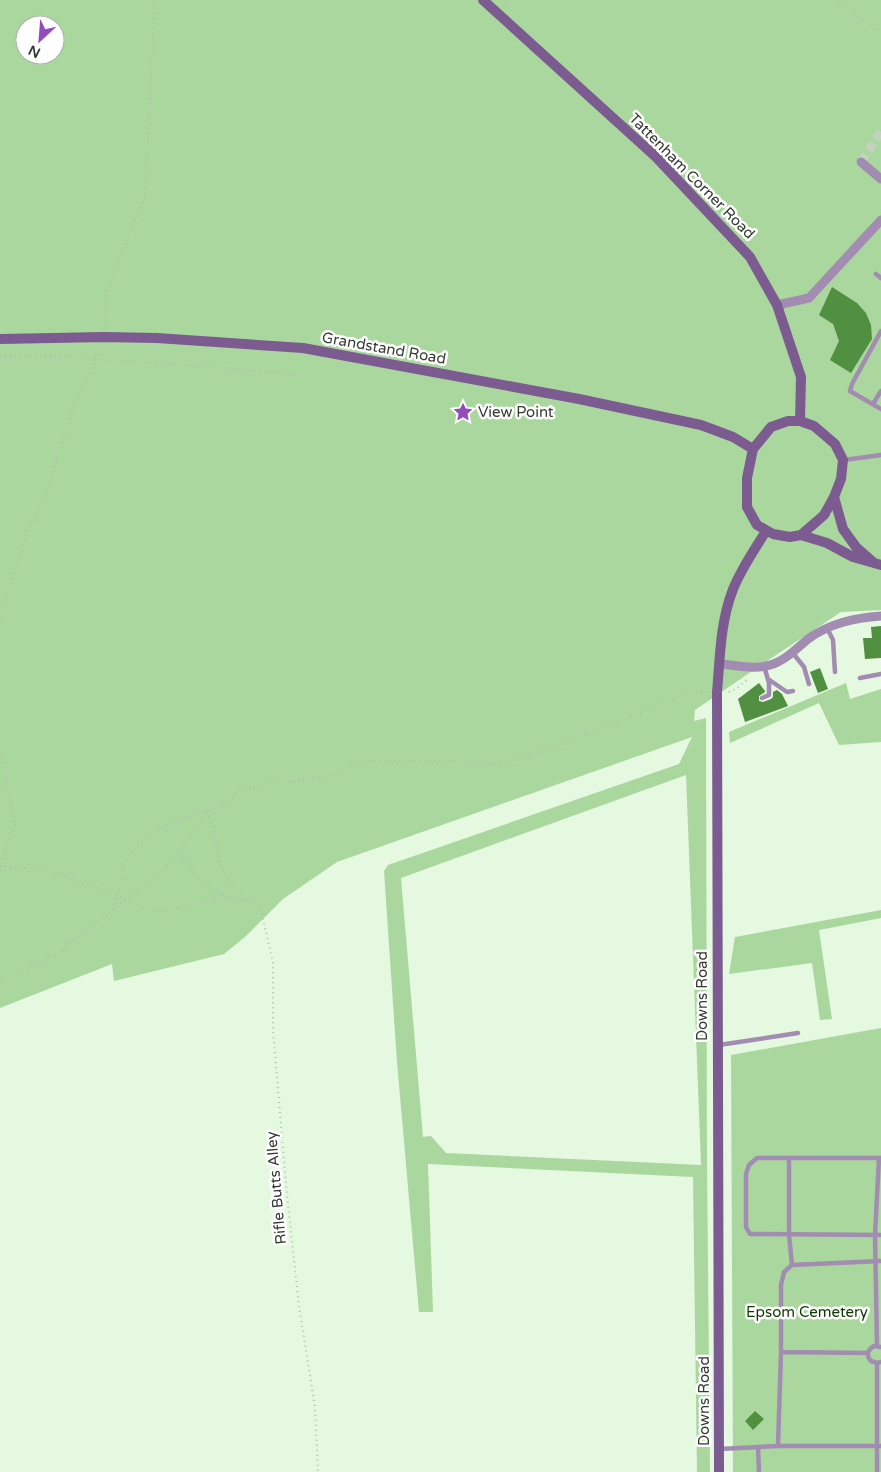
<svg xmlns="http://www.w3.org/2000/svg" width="881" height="1472" font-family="'Varela Round',sans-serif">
<rect width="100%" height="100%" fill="#e5f8e0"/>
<path fill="#aad79e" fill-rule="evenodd" d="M0 0H881V610L841 612 773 657 695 710 694 721 706 718 707 1161 710 1472H697L693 1177 428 1164 433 1312H419L397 1062 384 871 388 865 679 764 692 737 337 862 283 899 246 936 224 954 114 981 112 964 0 1008ZM25 25H55V55H25ZM686 775 701 1165 446 1153 431 1136 423 1137 401 878Z
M846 683 850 699 881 689V742L839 745 819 703 730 743 729 732Z
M881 910V918L819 930 832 1019 820 1020 812 963 729 974 735 937Z
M881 1028V1472H733L731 1055Z"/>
<path fill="#518f41" d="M832 287 857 303 866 313 871 325 872 339 851 373 830 360 839 341 833 324 819 315Z
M881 626V658L865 659 863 638H872L871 627Z
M820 668 828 689 818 693 810 672Z
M759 683 765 691V692L759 696V701L763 702 771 699 773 697V692L777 690 782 694 788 706 745 722 738 699Z
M755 1411 764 1419 753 1430 745 1421Z"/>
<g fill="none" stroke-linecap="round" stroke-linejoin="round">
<path stroke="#c2d2bd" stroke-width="9" stroke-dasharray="9 4.5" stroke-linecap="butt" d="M861 162 881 132"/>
<path stroke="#afbfab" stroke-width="2" stroke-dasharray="1 4" stroke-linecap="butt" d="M839 0 881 35
M504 6 511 0
M104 326 107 289 145 197 155 0
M0 356H67L96 359 304 374
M0 622 25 537 45 498 73 407 96 359 100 348
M729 692 736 689 749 678
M0 752 15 825 0 864
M206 813C218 829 215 853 223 871 227 880 239 892 245 900
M181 852C192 872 208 893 232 898 241 900 250 901 259 902L273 963V1030L287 1195 299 1306 315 1407 318 1472
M0 866 47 870 126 899 145 909 162 912 222 896
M113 909 121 883 123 866 137 845 169 824 216 808
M0 982 58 953 163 871 181 851 186 839 194 828 241 790 278 782 323 779 364 761H456L500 764 545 750 602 728 659 704 692 692H707"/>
<path stroke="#a28cb1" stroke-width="4.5" d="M876 274 881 278
M881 331 852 384 850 391 881 409
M873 404 881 391
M844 460 881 455
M827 628 833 640 835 672
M792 652 804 667 809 684
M860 678 881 674
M768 679 787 692 793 691
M762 698 769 695V683L764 666
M719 1045 798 1033
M789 1158V1235L792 1265
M881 1158H757L749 1165 746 1174V1227L750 1234 881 1235
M877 1345 875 1235 879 1158
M881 1347 874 1346C867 1350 866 1356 871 1361L877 1363 881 1362
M781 1352 868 1353
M877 1363V1472
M778 1446 781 1352V1285L784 1272 792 1265 881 1261
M758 1447 759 1472
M720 1449 778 1446H881"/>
<path stroke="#a28cb1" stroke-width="9" d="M861 162 881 179
M777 305 809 298 881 220
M720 664C736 665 755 670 770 665 785 661 797 648 808 639 830 623 855 618 881 616"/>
<path stroke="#7c5c90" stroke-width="10" d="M483 0 656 157 750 257 777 305 801 377 800 421
M0 339 104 337 157 338 303 348 579 399 701 425 733 437 753 449
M788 421H800L814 426 835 444 843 460 841 479 834 497 824 515 801 535 790 537 773 534 757 525 747 507V478L753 449 771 427Z
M834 497 843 529 856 547 873 562
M801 535 827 543 853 557 881 565
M719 1472 717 692C720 659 720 624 732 592 739 572 755 549 766 531"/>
</g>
<defs>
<symbol id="sight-bare" viewBox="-9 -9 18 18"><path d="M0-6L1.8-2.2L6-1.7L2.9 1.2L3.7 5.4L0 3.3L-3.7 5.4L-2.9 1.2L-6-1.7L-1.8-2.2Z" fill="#954bbe" stroke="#fff" stroke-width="2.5" paint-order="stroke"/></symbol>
</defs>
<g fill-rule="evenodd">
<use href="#sight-bare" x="449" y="398" width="28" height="28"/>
</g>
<g text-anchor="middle" stroke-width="5" stroke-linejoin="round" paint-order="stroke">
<g font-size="15" fill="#343b32" stroke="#fff">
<text transform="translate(692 176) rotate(45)" y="5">Tattenham Corner Road</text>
<text transform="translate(384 348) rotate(10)" y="5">Grandstand Road</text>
<text transform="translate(702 996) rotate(-90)" y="5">Downs Road</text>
<text transform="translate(276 1188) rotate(-95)" y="5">Rifle Butts Alley</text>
<text transform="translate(704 1401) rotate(-90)" y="5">Downs Road</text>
</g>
<g font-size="15" fill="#343b32" stroke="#fff" text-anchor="start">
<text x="478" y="417">View Point</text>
</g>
<g font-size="15" fill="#0d3800" stroke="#fff">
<text x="807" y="1317">Epsom Cemetery</text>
</g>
</g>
<g transform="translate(40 40) rotate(206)"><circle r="24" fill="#ffffff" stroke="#aeb1ad"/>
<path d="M0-4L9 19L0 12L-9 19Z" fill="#954bbe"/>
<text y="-8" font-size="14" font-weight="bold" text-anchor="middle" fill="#343b32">N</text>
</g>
</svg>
